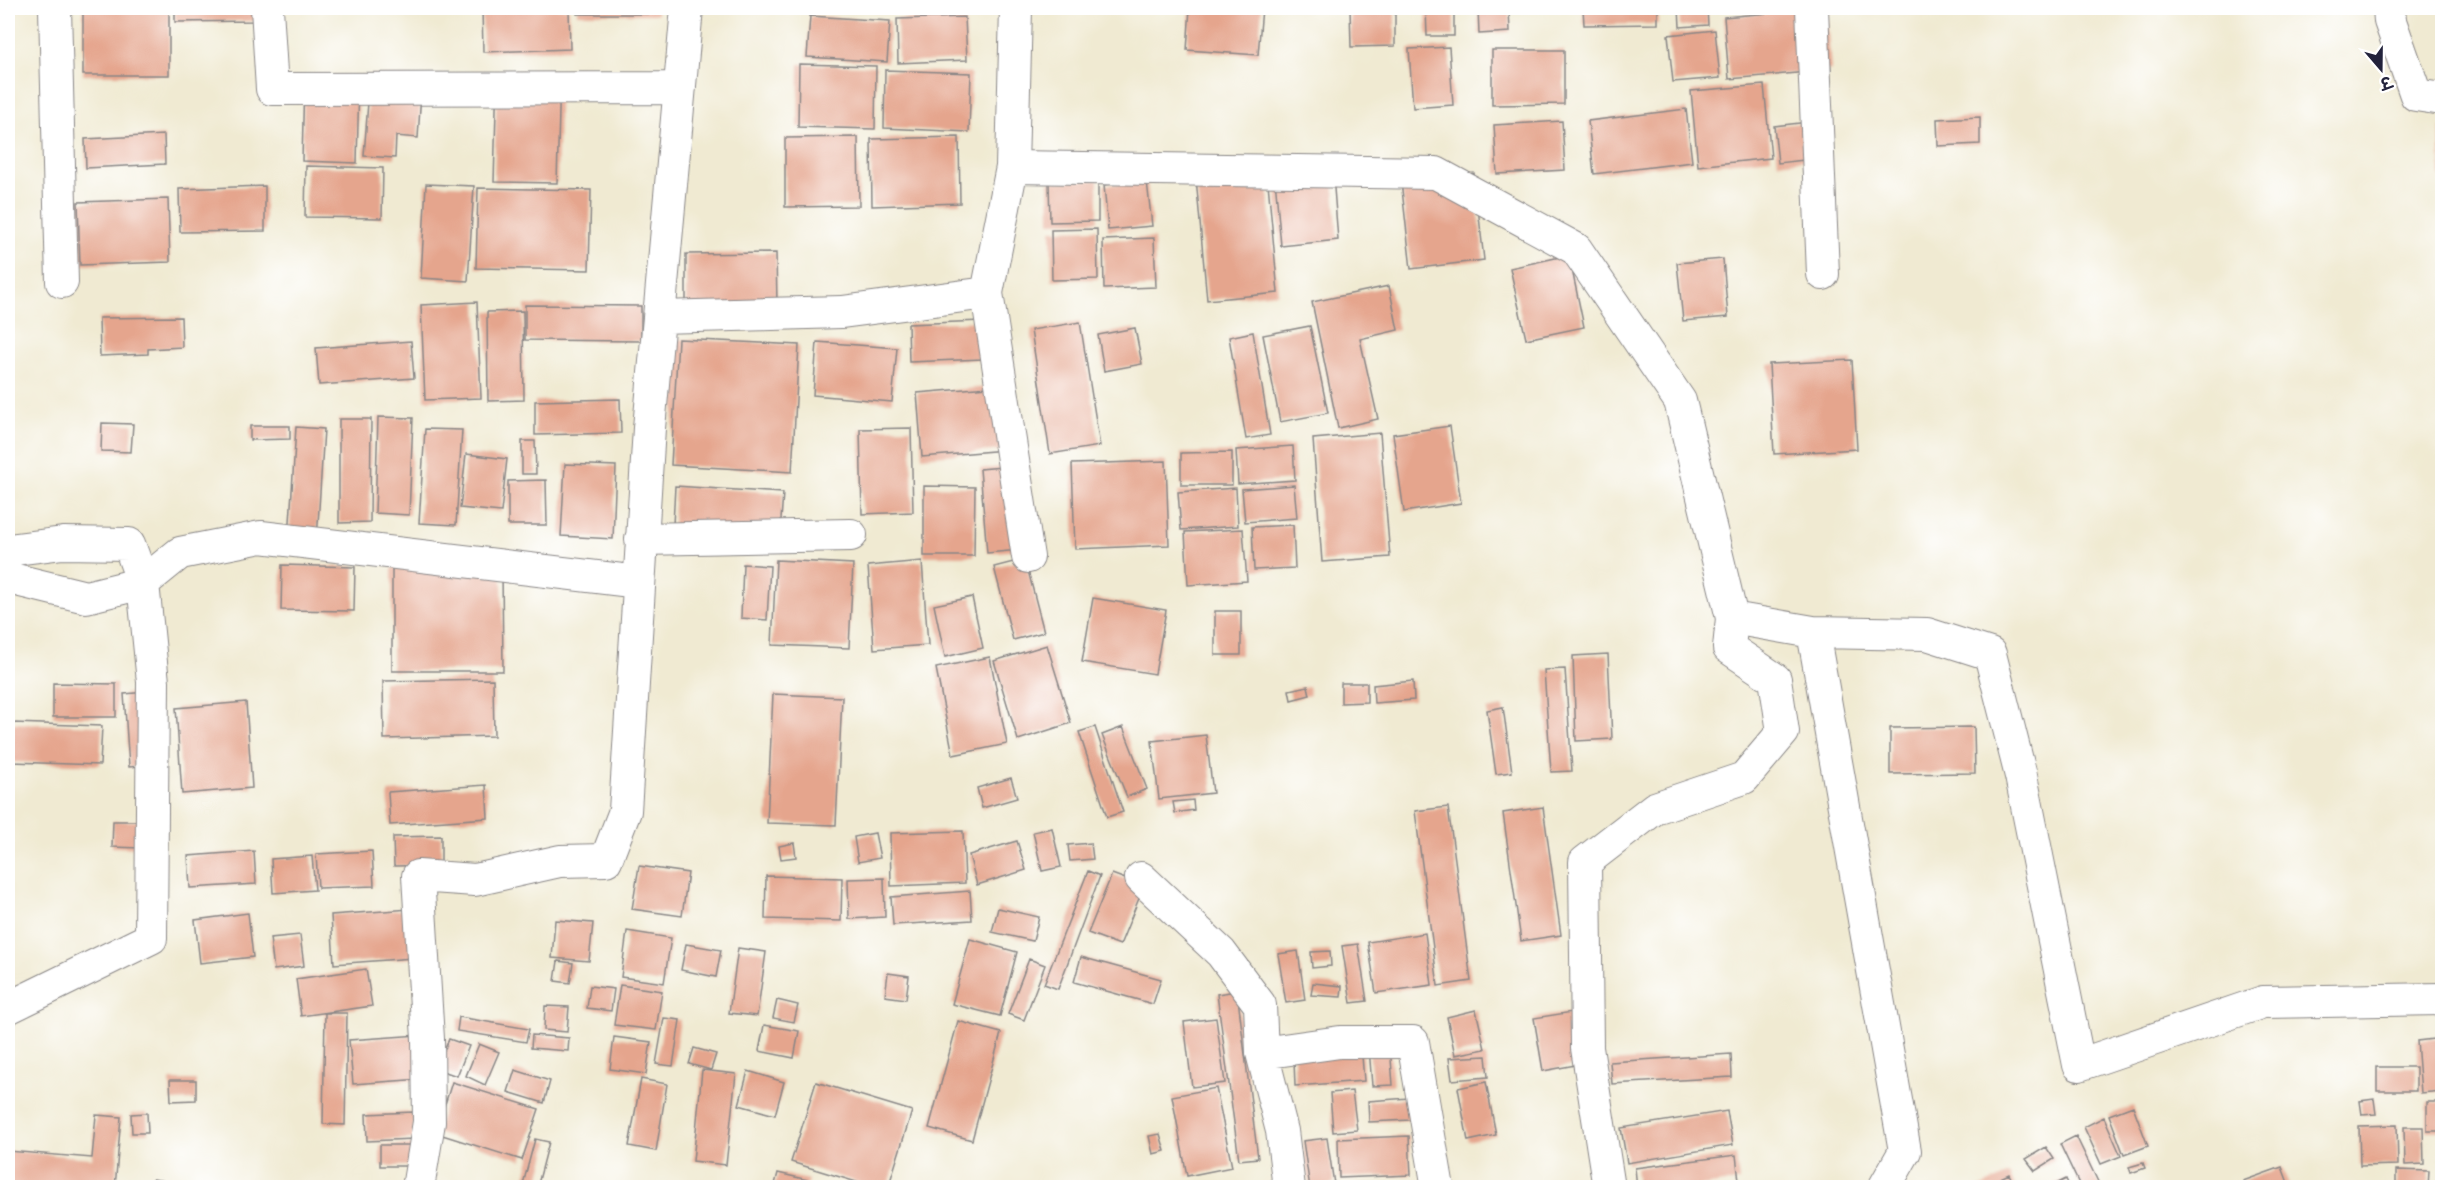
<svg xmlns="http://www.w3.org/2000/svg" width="2450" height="1195" font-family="Mali,'Playpen Sans Deva',sans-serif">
<rect width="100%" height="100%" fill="#fff"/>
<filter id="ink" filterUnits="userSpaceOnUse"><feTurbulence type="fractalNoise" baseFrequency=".0167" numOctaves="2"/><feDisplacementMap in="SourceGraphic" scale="12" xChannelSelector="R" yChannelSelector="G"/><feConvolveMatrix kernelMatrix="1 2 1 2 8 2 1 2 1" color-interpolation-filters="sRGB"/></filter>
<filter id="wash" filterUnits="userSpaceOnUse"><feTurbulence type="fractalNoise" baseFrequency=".008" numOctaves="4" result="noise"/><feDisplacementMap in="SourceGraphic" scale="24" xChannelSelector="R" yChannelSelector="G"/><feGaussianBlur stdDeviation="1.35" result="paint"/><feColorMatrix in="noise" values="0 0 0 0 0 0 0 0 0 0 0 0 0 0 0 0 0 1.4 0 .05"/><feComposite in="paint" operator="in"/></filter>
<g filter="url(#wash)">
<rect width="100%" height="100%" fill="#f0ead2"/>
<g id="blocks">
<path fill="#e5a58d" d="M83 8H169V75H83Z
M175 8H255V21L175 22Z
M482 8H569L570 49 483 52Z
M577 8H657V14H577Z
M875 8H973V12H875Z
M1190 8H1262L1258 55 1187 50Z
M1350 8H1395V46L1351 47Z
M1426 8H1454V36H1427Z
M1478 8H1509L1510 32 1479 34Z
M1583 8H1658V24L1584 25Z
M1679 8H1707L1708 25 1680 27Z
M1826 8 1831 70 1729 79 1724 17Z
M810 16 890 21 887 62 807 57Z
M965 17 967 60 898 63 897 19Z
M1715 30 1720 78 1673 82 1668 35Z
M1449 47 1453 105 1413 108 1409 49Z
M1492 50H1564V104L1492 105Z
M799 64 876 66 875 129 798 127Z
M885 70 971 73 969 132 884 128Z
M497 73 560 74 557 183 494 182Z
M370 75 422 78 418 138 396 136 395 158 364 156Z
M304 79 359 80 357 163 302 161Z
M1764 85 1771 158 1698 166 1691 91Z
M1686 109 1692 162 1594 174 1588 121Z
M1980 117V144L1938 146 1937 119Z
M1562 121 1565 170 1497 174 1494 125Z
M1817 121 1822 158 1778 163 1774 126Z
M2440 127H2442V179H2440Z
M164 135 165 164 86 168 85 139Z
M858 137 859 206 785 207V138Z
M959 137 960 203 872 206 871 139Z
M1332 162 1338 240 1281 246 1274 167Z
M306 166 383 168 382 218 305 217Z
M1267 172 1278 293 1207 300 1196 178Z
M1474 173 1484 260 1411 269 1401 181Z
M1098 180V221L1050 222 1049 182Z
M1147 181 1152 226 1108 230 1104 185Z
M426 184 474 186 468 281 421 278Z
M265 186V231L180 232 179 189Z
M478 188 591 190 589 270 476 268Z
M168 199 170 262 80 265 78 202Z
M1097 229 1098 279 1052 280 1051 230Z
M1154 238 1156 287 1104 289 1103 240Z
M776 253 777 305 686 307V254Z
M1569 255 1584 327 1526 339 1510 268Z
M1723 259 1728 317 1683 321 1677 263Z
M1389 286 1398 330 1360 339 1378 419 1338 428 1312 302Z
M477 302 481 398 425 400 421 305Z
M525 305 641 306V341L525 340Z
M523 311 524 400 488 401 487 312Z
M181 317 182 347 148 349V354L100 356 99 318Z
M1006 320 1008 358 909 362 908 324Z
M1080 322 1100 446 1050 454 1031 330Z
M1310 326 1328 413 1280 422 1263 335Z
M1135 328 1142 364 1104 371 1098 335Z
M1253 332 1270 435 1246 439 1229 337Z
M678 339 799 345 792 472 671 465Z
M411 341 414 378 319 385 316 348Z
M817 342 897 348 892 402 813 395Z
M1852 360 1857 449 1774 454 1769 364Z
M1000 386 1005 450 922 457 917 393Z
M620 399 621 433 535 435V401Z
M378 417 413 418 409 515 375 513Z
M339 419H371L370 522 339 523Z
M102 423 133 424 131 452 101 451Z
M250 426H290V439L250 440Z
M1450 426 1461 503 1404 512 1393 434Z
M296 427 324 429 317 540 289 538Z
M911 428 913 512 862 514 860 429Z
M425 429 462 430 456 525 419 523Z
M1380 433 1390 557 1322 562 1313 439Z
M522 441H535L536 474H522Z
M1293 446 1295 480 1238 484 1236 450Z
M1232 452V485H1181V453Z
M466 454 507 459 501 512 460 508Z
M1166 461 1169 545 1075 549 1072 464Z
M565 464 616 466 613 539 561 536Z
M1014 466 1020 550 987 553 980 469Z
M546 480 547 525H508V481Z
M1294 485 1297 518 1245 522 1242 489Z
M675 486 783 493 780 533 673 525Z
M924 486 975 487 974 556H924Z
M1236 488 1238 526 1181 530 1178 492Z
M1293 525 1295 568 1254 570 1252 527Z
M1243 529 1247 581 1188 585 1185 532Z
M1025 559 1044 632 1013 640 994 567Z
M776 560 853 564 849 648 772 645Z
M922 561 928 645 874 649 868 566Z
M743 564 770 566 767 620 741 618Z
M282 565 355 567 354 611 281 610Z
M502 567 503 671H392V568Z
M972 597 983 648 945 657 934 605Z
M1093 598 1166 610 1155 674 1082 662Z
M1215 611H1241V655H1215Z
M1047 645 1071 723 1018 740 994 661Z
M1608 654 1612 739 1576 741 1573 656Z
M990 657 1007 744 953 755 936 668Z
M1565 669 1572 771 1551 772 1544 670Z
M493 679 494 736 384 739 383 681Z
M1413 681 1414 700 1374 703 1373 685Z
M53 683 116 684V717H53Z
M1341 683H1367V702L1341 703Z
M1308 686 1310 695 1291 700 1289 690Z
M147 692 153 765 129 767 124 694Z
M773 694 842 697 836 825 767 823Z
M246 702 252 788 182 794 176 708Z
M1503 707 1512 772 1496 774 1487 710Z
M13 723 102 726 100 765 12 762Z
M1095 727 1123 812 1107 817 1079 732Z
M1123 727 1147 789 1127 797 1102 735Z
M1974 727 1975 773 1890 774V728Z
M1206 735 1213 793 1159 799 1152 741Z
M1011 778 1017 798 982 808 977 788Z
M486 785 488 818 390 825 388 792Z
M1193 800 1194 810 1175 813 1173 802Z
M1448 807 1471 981 1438 986 1415 811Z
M1543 807 1561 935 1521 941 1503 813Z
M113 821H142L141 848 112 847Z
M1052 828 1061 867 1042 871 1033 832Z
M963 831 965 883 891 886 890 833Z
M875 833 880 858 858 862 854 837Z
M441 836V865L394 866 393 837Z
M1017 841 1026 870 977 885 969 855Z
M794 843 796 857 781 859 779 846Z
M1091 843 1093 859 1070 861 1068 845Z
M254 851 256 884 190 888 188 856Z
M372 851 374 886 318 888 316 854Z
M312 856 315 890 273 893 271 859Z
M639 866 688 873 682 916 632 909Z
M1088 871 1100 876 1058 989 1044 984Z
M1112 874 1144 886 1120 945 1088 933Z
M766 876 842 878 841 921 765 919Z
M884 878 885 917 849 919 848 879Z
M970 891 972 920 893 925 891 897Z
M998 908 1039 917 1033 941 992 932Z
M410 909 413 958 334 964 331 915Z
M248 913 253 957 200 963 195 920Z
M555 920 593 923 589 961 552 958Z
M627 931 671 938 664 983 621 977Z
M1425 933 1432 985 1376 993 1368 942Z
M300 935 304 966 274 970 270 938Z
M970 939 1017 952 1000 1016 952 1004Z
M686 944 721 950 716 977 681 970Z
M1358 944 1367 1001 1351 1003 1342 946Z
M738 948 766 952 757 1016 729 1013Z
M1298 951 1305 1000 1286 1003 1278 954Z
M1330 951 1331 966 1312 968 1311 952Z
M1081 957 1161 979 1153 1004 1074 982Z
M1029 959 1045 965 1024 1020 1008 1014Z
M558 961 573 963 570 983 555 981Z
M366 969 372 1006 301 1016 296 979Z
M888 973 909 976 906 999 885 996Z
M1313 983 1342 986 1341 997 1311 995Z
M620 985 662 991 656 1030 614 1025Z
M590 986 614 989 611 1011 587 1008Z
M1237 991 1258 1158 1239 1160 1217 994Z
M777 1000 798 1005 794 1022 773 1018Z
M545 1006 569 1007 567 1032 544 1030Z
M1476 1010 1485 1049 1455 1055 1447 1017Z
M1572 1012 1581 1064 1543 1071 1534 1018Z
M325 1013H347L345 1125 323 1124Z
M459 1017 529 1029 526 1042 457 1031Z
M664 1018 680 1020 673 1066 656 1064Z
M1216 1018 1225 1083 1192 1087 1184 1022Z
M958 1021 1001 1033 972 1140 929 1128Z
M764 1025 799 1031 794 1058 759 1051Z
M1360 1031 1364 1081 1295 1086 1293 1036Z
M1389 1033 1393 1085 1372 1086 1368 1035Z
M419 1035 422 1079 353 1084 349 1040Z
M532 1035 569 1038 568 1051 531 1048Z
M614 1037 651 1042 646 1074 610 1069Z
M2442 1038V1091L2421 1093 2417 1041Z
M449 1039 469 1046 457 1076 437 1069Z
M479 1044 499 1052 485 1085 466 1076Z
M694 1048 716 1054 711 1070 689 1064Z
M1731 1054 1732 1077 1612 1084 1610 1062Z
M1486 1056 1488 1077 1452 1080 1449 1058Z
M2377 1067H2416V1091H2377Z
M515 1070 550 1081 544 1103 508 1092Z
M702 1070 736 1074 726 1165 693 1161Z
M748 1071 784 1082 775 1115 739 1105Z
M641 1079 667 1084 656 1151 629 1146Z
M170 1080H196V1100L171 1101Z
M452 1082 539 1109 522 1160 436 1133Z
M816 1082 912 1111 888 1188H876L791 1162Z
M1486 1082 1496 1135 1468 1141 1458 1088Z
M1216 1088 1232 1167 1187 1176 1172 1096Z
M1352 1091 1357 1130 1333 1132 1330 1093Z
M1409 1098 1410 1120 1369 1122 1368 1101Z
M2374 1099 2376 1114 2362 1115 2360 1101Z
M2427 1102H2442V1131H2427Z
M2133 1106 2148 1146 2124 1155 2109 1115Z
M1727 1111 1733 1145 1627 1163 1621 1128Z
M414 1112V1139L367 1141 366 1114Z
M147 1113 148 1133H132L131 1114Z
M96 1115 121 1117 115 1188H8V1151L92 1158Z
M2104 1117 2121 1156 2101 1164 2084 1127Z
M2397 1125 2398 1165 2360 1166 2359 1126Z
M2404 1127H2423L2424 1164 2405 1165Z
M1160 1134 1165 1151 1153 1154 1149 1136Z
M1409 1136 1411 1175 1339 1178 1338 1139Z
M2076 1136 2101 1188H2081L2060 1144Z
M1327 1138 1334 1184 1310 1188 1303 1141Z
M535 1139 549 1142 537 1188H522Z
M380 1145H418V1166H380Z
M2046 1147 2054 1159 2035 1171 2026 1159Z
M1736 1155 1739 1181 1688 1188H1637L1635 1168Z
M2143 1163 2145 1168 2131 1173 2129 1167Z
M2282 1167 2290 1188H2245L2243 1181Z
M2396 1170 2429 1171 2428 1188H2396Z
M778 1173 808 1180 806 1188H774Z
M2009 1174 2016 1188H1979Z
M153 1179 190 1185V1188H152Z
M2066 1179 2070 1188H2048Z
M1415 1183V1188H1387V1186Z"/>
</g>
</g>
<g filter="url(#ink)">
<use href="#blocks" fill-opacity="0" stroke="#898686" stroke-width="1.5"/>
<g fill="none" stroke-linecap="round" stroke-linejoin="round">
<defs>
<path id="street" d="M55 8 62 282
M267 8 272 89 680 88
M1016 8 1012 167 1436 173 1576 249 1680 401 1732 618 1729 648 1775 679 1783 732 1744 778 1655 808 1585 862 1587 1048 1609 1188
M1812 8 1823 274
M2389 8 2390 21 2416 95 2442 99
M1012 167 987 293 1028 557
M659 317 842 312 987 293
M641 539 851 535
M8 550 63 543 129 544 143 583 153 682 151 938 8 1008
M8 578 86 597 143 583 180 553 261 537 639 582
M1732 618 1813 632 1927 634 1990 654 2021 776 2079 1065 2263 1002 2442 999
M1813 632 1905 1151 1884 1188
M1141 878 1221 953 1260 1005 1262 1053 1282 1131 1289 1188
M1262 1053 1340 1042H1413L1438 1188
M418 1188 429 1122 428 1039 418 876 475 880 560 861 606 860 625 811 649 428 687 8"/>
</defs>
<use href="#street" stroke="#898686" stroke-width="34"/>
<use href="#street" stroke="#fff" stroke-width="32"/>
</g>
</g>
<rect width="2450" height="1195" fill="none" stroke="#fff" stroke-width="30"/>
<g transform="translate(2381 69) rotate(160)" stroke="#ffffff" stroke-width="4.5" paint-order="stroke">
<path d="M0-4.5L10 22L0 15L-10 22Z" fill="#22223b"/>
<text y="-9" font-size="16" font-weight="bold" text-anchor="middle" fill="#22223b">उ</text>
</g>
</svg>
